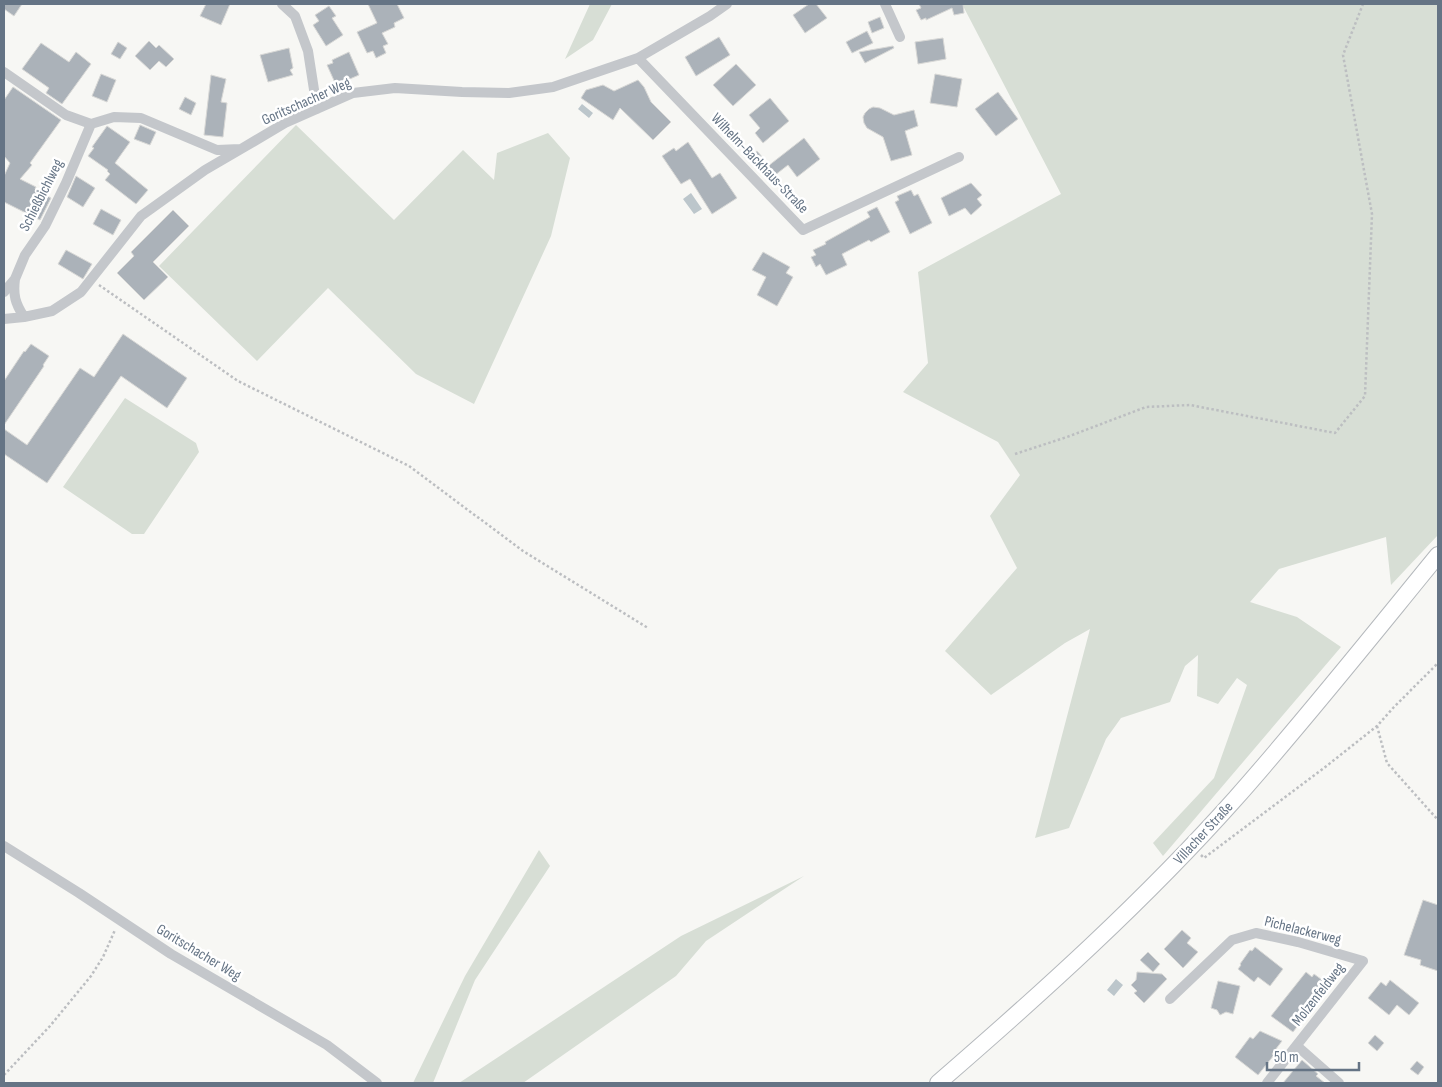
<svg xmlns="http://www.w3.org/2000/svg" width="1442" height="1087" font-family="'Sofia Sans Condensed',sans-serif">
<rect width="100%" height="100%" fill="#f7f7f4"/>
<path fill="#d7ded5" d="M590 4H612L593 40 565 59Z
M962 4H1438V535L1391 585 1386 537 1279 569 1250 602 1297 617 1341 647 1163 856 1153 843 1214 778 1247 685 1237 678 1218 704 1197 696 1198 655 1185 666 1170 702 1121 718 1106 739 1069 828 1035 838 1090 629 1065 643 991 695 945 651 1017 568 990 516 1020 475 998 442 903 392 928 363 918 272 1061 194Z
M296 125 394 220 463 150 494 180 497 153 548 133 570 158 551 236 474 404 416 374 328 288 257 361 159 266Z
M125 398 196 443 199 452 144 534H132L63 487Z
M539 850 550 866 475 980 433 1083H413L465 976Z
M804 876 706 941 676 976 523 1083H459L681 936Z"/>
<path fill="#bcc6cb" d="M582 104 593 113 589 118 578 109Z
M691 193 702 209 694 214 683 199Z
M1116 979 1123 985 1114 996 1107 990Z"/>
<path fill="#abb2b9" stroke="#d8d8d6" d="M4 4H22L14 16 4 9Z
M206 4H230L221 25 200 16Z
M368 4H397L404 18 394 23 395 27 382 33 388 44 383 46 386 53 376 58 373 51 367 53 357 32 377 23Z
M809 4H816L827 18 805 33 793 15Z
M919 4H963L964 13 954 15 952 8 926 20V18L921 20 916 10 921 8Z
M329 6 336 16 332 18 343 35 326 46 313 25 319 21 315 15Z
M880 17 884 28 872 33 868 22Z
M867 31 873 43 852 53 846 42Z
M719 37 730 55 696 76 685 57Z
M943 38 946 59 918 64 915 42Z
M149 41 156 48 159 45 174 59 166 67 159 61 150 70 135 56Z
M118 42 127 48 120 59 111 54Z
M41 43 69 62 76 52 91 64 62 104 46 93 49 88 22 69Z
M893 46 894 48 865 63 859 52Z
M289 48 293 68 290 70 293 75 268 82 260 55Z
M349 52 359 75 336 85 327 65 333 63 332 60Z
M736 64 756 85 733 106 713 85Z
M101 74 116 80 107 102 92 96Z
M935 74 962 79 957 107 930 103Z
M211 75 226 79 221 102 227 103 223 137 204 135Z
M638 80 644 87 651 102 671 122 653 140 620 108 613 120 581 98 586 90 603 85 614 91Z
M13 87 61 120 30 163 32 165 20 179 36 187 35 189 51 198 40 220 4 202V176L10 163 4 156V100Z
M998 92 1018 119 996 136 975 109Z
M185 97 196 103 191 115 179 109Z
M770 98 789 121 763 143 755 133 760 128 749 115Z
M873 107 880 108 894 115 914 110 918 126 905 131 912 155 891 161 883 137 867 128 864 123 863 117 865 113 869 109Z
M140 125 156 132 150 145 134 139Z
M107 126 130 142 115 163 148 190 136 204 105 180 110 174 107 171 108 170 88 156 94 148 92 147Z
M804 138 820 159 797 177 788 165 770 179 763 170Z
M688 142 712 178 720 173 737 198 712 214 690 179 681 184 662 156 674 148 676 151Z
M757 151 763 158 756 164 749 157Z
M76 176 95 188 83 207 67 197Z
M971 183 982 195 977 199 982 205 971 215 965 208 949 216 941 198Z
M911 190 914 196 918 194 932 223 910 234 895 202 899 200 897 196Z
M877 207 890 232 871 242 869 240 842 254 847 265 826 275 820 264 816 267 811 257 816 255 813 250 826 244 825 242 870 217 867 212Z
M101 209 121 220 113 235 93 224Z
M173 210 189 226 153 262 168 277 144 300 117 273 134 256 131 252Z
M66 250 92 264 83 279 58 264Z
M763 252 790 267 786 273 793 277 777 306 757 295 766 277 752 270Z
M123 334 187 378 167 408 121 376 47 483 4 454V429L27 445 80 368 94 377Z
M31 344 49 356 43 365 44 366 4 425V381L24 351 25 352Z
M1423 900 1438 905V971L1420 965 1421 960 1404 955Z
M1182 930 1191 938 1187 943 1198 952 1183 968 1164 949Z
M1255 947 1283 969 1270 986 1258 977 1254 982 1238 969 1241 965 1240 964 1250 950 1252 951Z
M1148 952 1160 964 1153 972 1140 960Z
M1137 972 1162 974 1167 979 1144 1003 1134 993 1137 991 1131 985 1136 980Z
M1306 972 1312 977 1314 974 1329 985 1293 1032 1271 1016Z
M1390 980 1419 1003 1409 1015 1397 1005 1389 1015 1368 998 1381 982 1386 986Z
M1218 981 1240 986 1233 1014 1226 1012 1220 1015 1217 1010 1211 1008Z
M1260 1031 1282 1041 1272 1054 1274 1055 1258 1075 1235 1057 1250 1037 1253 1039Z
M1375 1035 1384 1043 1377 1051 1368 1043Z
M1302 1060 1318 1074 1316 1076 1325 1083H1283Z
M1417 1061 1424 1067 1418 1075 1410 1069Z"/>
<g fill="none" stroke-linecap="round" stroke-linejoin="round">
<defs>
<path id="primary" d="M938 1083C1042 993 1144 901 1235 799 1305 720 1371 637 1438 555"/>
</defs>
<use href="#primary" stroke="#b5b9bd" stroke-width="18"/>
<path stroke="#bcbec1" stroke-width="2.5" stroke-dasharray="2.5 2.5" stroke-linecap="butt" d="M99 285 238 381 409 466 523 551 648 628
M1015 454 1067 437 1146 407 1190 405 1335 433 1365 396 1372 214 1343 55 1363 4
M1377 726 1387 763 1438 820
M1201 855 1204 858 1324 768 1377 726 1394 707 1438 663
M4 1075 50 1026 91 976 103 957 115 930"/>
<path stroke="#c4c7cb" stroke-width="10" d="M282 4 295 16 308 51 317 109
M885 4 900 37
M638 58 803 230 959 157
M4 72 66 115 91 124 114 117 141 118 217 150 240 149
M15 279C13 295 15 303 24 317
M4 292 15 279 25 255 45 226 66 183 91 124
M4 319 24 317 52 311 81 292 141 216 205 170 241 149 285 123 353 93 395 88 462 92 509 93 553 87 638 58 710 16 727 4
M4 846 79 893 171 954 327 1045 377 1083
M1170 999 1232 940 1256 933 1298 942 1363 961 1267 1083
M1297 1046 1339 1083"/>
<use href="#primary" stroke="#fff" stroke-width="16"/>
</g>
<g text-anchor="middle" stroke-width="5" stroke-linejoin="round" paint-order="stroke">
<g font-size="15" fill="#657485" stroke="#fff">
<text transform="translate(306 101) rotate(-24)" y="5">Goritschacher Weg</text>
<text transform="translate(760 163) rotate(46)" y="5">Wilhelm-Backhaus-Straße</text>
<text transform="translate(41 195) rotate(-63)" y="5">Schießbichlweg</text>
<text transform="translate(1203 833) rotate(-47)" y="5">Villacher Straße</text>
<text transform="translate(1303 930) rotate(14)" y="5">Pichelackerweg</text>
<text transform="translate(199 952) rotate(31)" y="5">Goritschacher Weg</text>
<text transform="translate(1318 994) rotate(-52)" y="5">Molzenfeldweg</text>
</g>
</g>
<rect width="1442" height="1087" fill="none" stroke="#657485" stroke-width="10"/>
<path d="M1267 1062v8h92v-8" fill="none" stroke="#657485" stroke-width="2.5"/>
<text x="1274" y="1062" font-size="15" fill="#657485" stroke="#ffffff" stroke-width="4" paint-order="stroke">50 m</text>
</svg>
